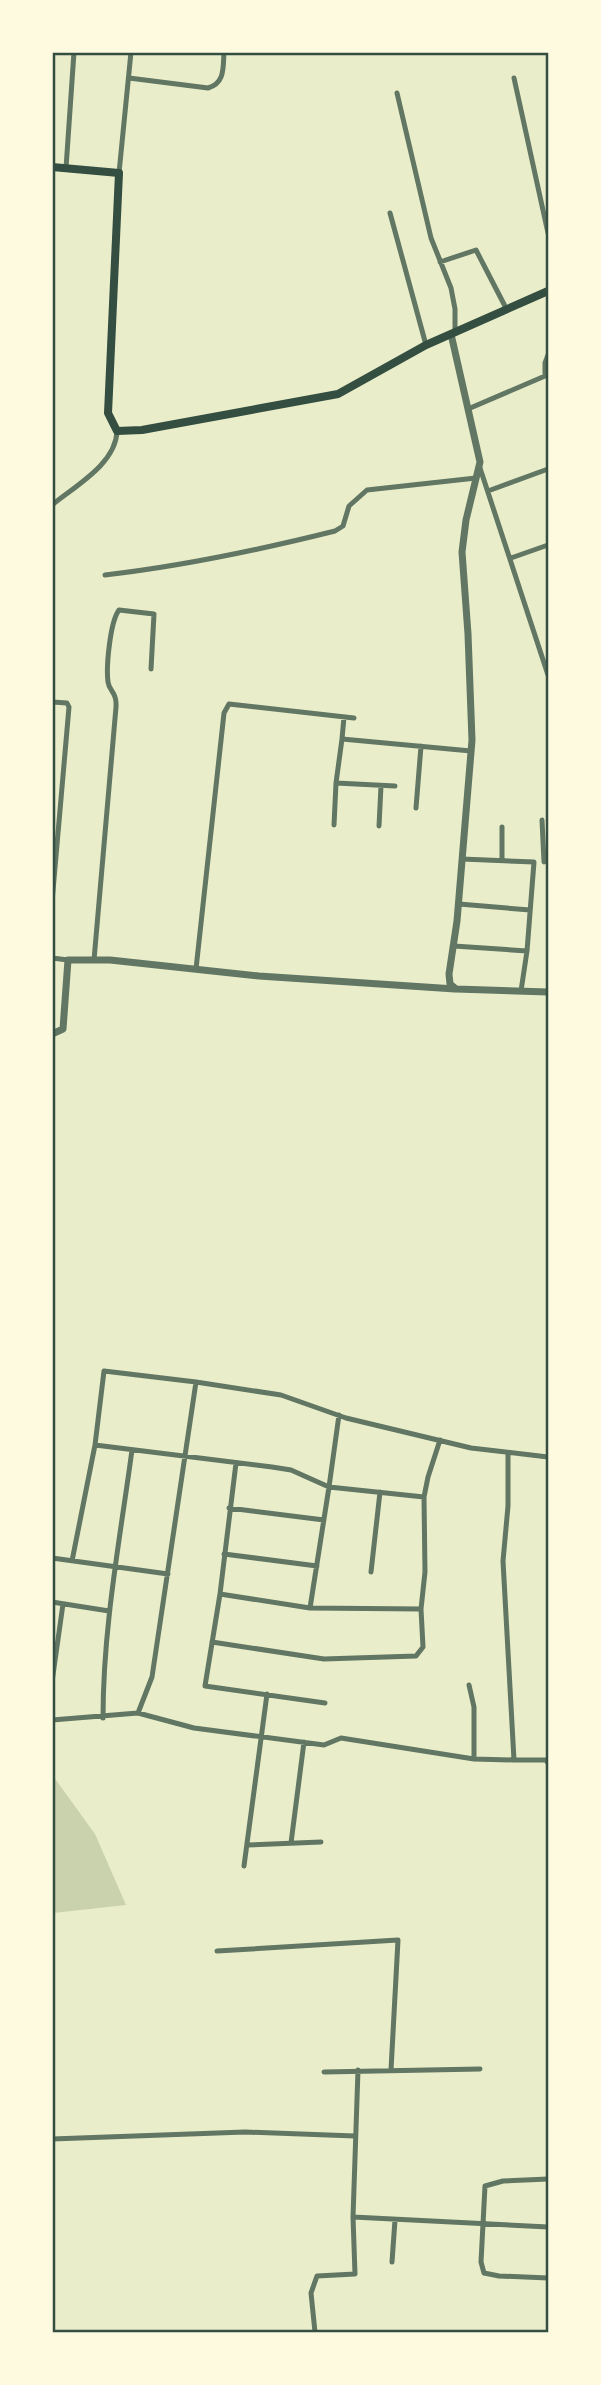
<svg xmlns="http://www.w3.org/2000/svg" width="601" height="2385" font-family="'Exo 2',sans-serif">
<rect width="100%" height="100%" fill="#e9edc9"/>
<path fill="#cad2ad" d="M53 1776 95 1834 126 1905 53 1913Z"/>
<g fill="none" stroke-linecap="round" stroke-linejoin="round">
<path stroke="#617663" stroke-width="5" d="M129 78 208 88C225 83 223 68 224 52
M514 78 548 233
M397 93 431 238 451 288 455 309V332
M66 168 74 52
M119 173 131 52
M390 213 426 345
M440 262 476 250 507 310
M468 409 545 376V363L548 355
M479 465 548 675
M488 491 548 469
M52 505C75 486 116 464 117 431
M511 558 548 545
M105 575C183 566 259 550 335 531L343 526 349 506 367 490 476 478
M52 702 67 703 69 707 52 902
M342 739 344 717
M395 786 336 783 342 739 471 751
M416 808 421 746
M542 820 544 862
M334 825 336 783
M379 826 381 786
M502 827V860
M462 859 534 862 527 951
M459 904 530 910
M454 946 527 951 521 991
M52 958 68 960
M94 960 116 707C117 692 109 691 108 682 106 667 110 622 119 610L154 614 151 669
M196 969 224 713 229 704 354 718
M95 1445 272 1467 291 1470 329 1487 339 1415
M508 1453V1506L503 1561 514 1760H546L548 1763
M236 1463 220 1594 205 1686 325 1703
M229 1508 324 1520
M224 1554 317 1566
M52 1558 168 1574
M72 1561 95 1445 104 1371 196 1382
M371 1572 380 1492
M220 1594 310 1608 329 1487 424 1497 428 1477 440 1440
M52 1602 109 1611
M310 1608 421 1609
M212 1642 324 1659 416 1656 423 1647 421 1609 425 1572 424 1497
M52 1682 63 1604
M469 1685 474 1707V1759
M138 1713 152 1677 196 1382 281 1395 346 1418 471 1448 548 1457
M103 1718C103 1627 120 1539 132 1450
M52 1720 138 1713 194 1728 324 1745 341 1738 474 1759 514 1760
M291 1843 304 1742
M247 1845 321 1842
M244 1866 267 1694
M217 1951 398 1940 391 2070
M358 2070 353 2217 548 2227
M324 2072 480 2069
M52 2139 245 2132 355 2136
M548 2179 503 2181 485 2186 481 2262 484 2273 499 2276 548 2278
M392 2262 395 2220
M315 2332 311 2293 317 2276 355 2274 353 2217"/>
<path stroke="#617663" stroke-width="7" d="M451 334 480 462 466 520 462 552 468 634 472 740 457 921 449 974 450 984 456 989 548 992
M52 1034 63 1029 68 960H110L259 976 455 989"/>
<path stroke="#344e41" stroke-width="8" d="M52 167 119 173 108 413 117 431 142 430 338 394 426 345 548 291"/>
</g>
<rect width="601" height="2385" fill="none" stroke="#fefae0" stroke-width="108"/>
<rect x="54" y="54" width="493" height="2277" fill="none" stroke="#344e41" stroke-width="2.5"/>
</svg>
